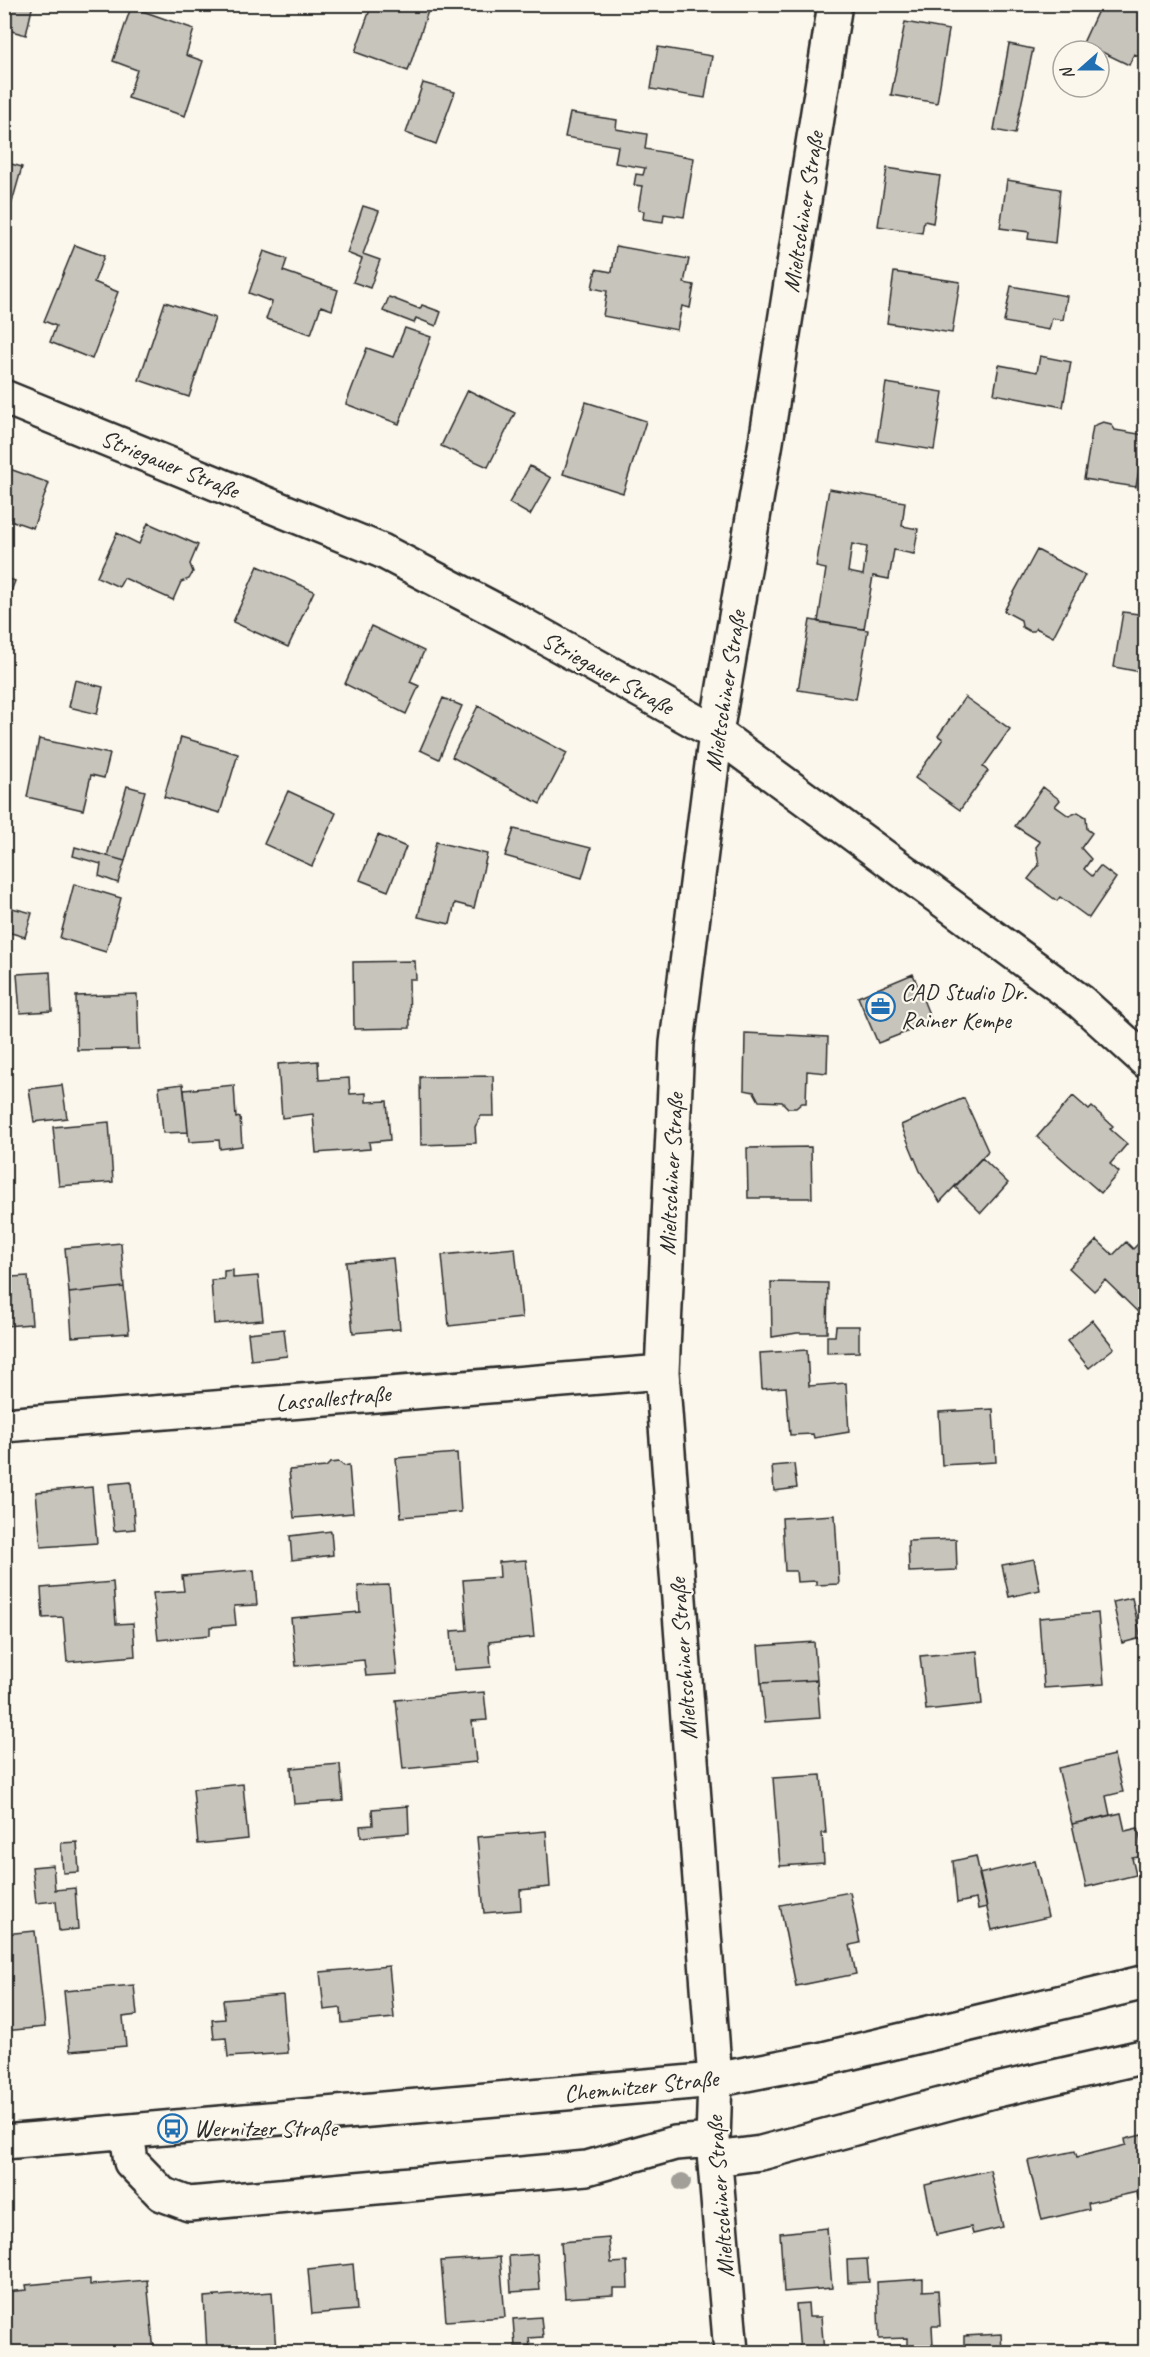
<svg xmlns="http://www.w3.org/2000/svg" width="1150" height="2357" font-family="Caveat,sans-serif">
<rect width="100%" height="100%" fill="#fbf7ec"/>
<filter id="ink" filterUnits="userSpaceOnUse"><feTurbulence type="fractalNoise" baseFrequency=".0167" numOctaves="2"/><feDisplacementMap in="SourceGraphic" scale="12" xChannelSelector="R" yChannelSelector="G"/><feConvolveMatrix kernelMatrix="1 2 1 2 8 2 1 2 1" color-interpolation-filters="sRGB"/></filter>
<g filter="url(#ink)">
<path fill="#c7c4bc" stroke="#2b2b2b" stroke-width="1.5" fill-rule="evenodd" d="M4 4H33L26 35 4 29Z
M372 4 430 5 408 71 355 52Z
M1101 4H1130L1146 11 1143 34 1146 59 1134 54 1129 65 1083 43Z
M131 7 194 29 186 55 203 61 185 116 128 98 137 70 113 61Z
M905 22 949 30 937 103 891 95Z
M1009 44 1033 49 1015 134 994 130Z
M658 47 712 56 705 98 651 89Z
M423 83 455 92 436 144 406 133Z
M570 113 617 120 616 129 647 134 645 149 694 158 684 217 664 214 663 222 643 219 644 211 638 210 642 186 634 185 636 174 643 175 645 168 615 163 618 146 565 137Z
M4 162 22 167 9 213 4 212Z
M887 168 940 176 933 223 924 221 922 233 878 226Z
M1007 180 1060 189 1055 243 1028 239 1029 232 1000 228Z
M363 206 379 211 363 254 380 260 370 288 353 282 362 259 347 253Z
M75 245 104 256 94 282 118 292 92 359 50 342 56 326 44 321Z
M616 246 689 259 684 283 694 285 690 308 682 306 677 330 603 316 607 291 592 288 596 269 612 272Z
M264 251 287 259 283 271 338 290 332 310 321 306 311 334 266 319 272 302 249 293Z
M894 272 960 282 952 333 887 323Z
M1011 286 1067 296 1063 320 1052 318 1049 330 1004 322Z
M389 297 420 309 422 305 441 312 436 326 416 318 414 323 383 311Z
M165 302 215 318 189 397 139 380Z
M405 328 431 337 399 424 346 404 367 348 393 357Z
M1040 356 1071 362 1063 407 994 394 999 365 1037 372Z
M886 383 943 392 934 450 877 441Z
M468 390 515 413 488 467 441 446Z
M586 402 646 421 623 493 563 474Z
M1103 422 1111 424 1115 430 1145 435 1136 487 1084 479 1093 426Z
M530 466 551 478 530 515 509 503Z
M4 467 49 483 33 528 4 518Z
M829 489 905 502 902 526 918 529 914 554 894 550 889 579 873 576 864 629 818 622 826 569 816 567ZM852 544 867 547 863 575 848 572Z
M148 523 198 545 190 564 193 572 189 579 181 582 173 600 124 578 119 587 97 577 117 533 139 544Z
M1037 550 1085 575 1053 637 1036 628 1034 631H1029L1022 627 1021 620 1004 611Z
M258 566 314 591 288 647 233 622Z
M4 577 15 581 4 609Z
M1123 612 1146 615V673L1114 667Z
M810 620 868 630 856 699 798 690Z
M371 626 424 651 410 682 419 686 406 714 345 684Z
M75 680 103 687 97 714 69 707Z
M965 697 1010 729 983 767 988 771 960 810 915 778 943 739 938 736Z
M443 698 462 706 439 759 420 750Z
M478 706 567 753 540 804 452 757Z
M181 737 238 754 220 813 164 797Z
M39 739 110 754 104 778 91 775 83 810 27 797Z
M127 786 145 791 125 861 107 856Z
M1043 787 1060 800 1055 806 1069 816 1078 812 1086 817 1087 829 1092 833 1081 848 1091 859 1084 869 1092 876 1100 866 1116 878 1089 918 1060 897 1057 901 1028 879 1039 865 1036 847 1040 842 1015 826Z
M288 791 336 813 312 866 264 844Z
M514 829 591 848 582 878 505 856Z
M378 835 406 847 388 891 360 880Z
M436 842 487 854 474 908 455 903 450 924 418 917Z
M75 847 125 861 118 883 99 876 101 864 73 856Z
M74 884 121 898 106 952 60 938Z
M4 906 32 913 25 937 4 931Z
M415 961 416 979H409L410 1028 354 1029 353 962Z
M50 972 52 1011 20 1013 17 974Z
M913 974 932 1022 878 1043 858 997Z
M137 994 139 1049 77 1050 76 996Z
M745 1033 828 1037 827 1073 807 1071 806 1103H802L796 1108H788L782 1102 759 1101 754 1092 744 1090Z
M318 1061 319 1080 349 1078 350 1094 366 1093V1102L387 1101 390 1140 369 1142 370 1149 316 1153 313 1114 282 1118 278 1064Z
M493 1076 494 1116H481L475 1127 476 1143 421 1145 420 1077Z
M183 1084 188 1132 163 1133 159 1087Z
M62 1085 67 1118 34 1122 29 1089Z
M234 1085 236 1118 240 1117 242 1146 220 1149 219 1140 189 1142 184 1090Z
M1073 1096 1089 1110 1092 1107 1113 1126 1110 1129 1127 1144 1110 1164 1119 1172 1101 1193 1037 1137Z
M964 1098 988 1151 940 1202 920 1171 901 1125Z
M109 1122 113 1182 59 1186 53 1127Z
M811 1147 812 1198H748L747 1148Z
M982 1158 1008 1183 981 1213 955 1187Z
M1146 1236V1314L1143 1317 1105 1280 1094 1291 1069 1268 1097 1240 1113 1255 1126 1242 1133 1249Z
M121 1243 124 1287 69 1293 65 1248Z
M515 1248 522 1318 449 1326 442 1255Z
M393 1258 400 1329 353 1333 346 1262Z
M10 1265 11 1277 28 1276 32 1324 4 1326V1266Z
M233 1270V1278L258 1276 263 1320 214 1324 211 1280 224 1279V1271Z
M771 1282 828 1283 827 1333H797L772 1337Z
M124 1287 129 1333 72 1337 69 1293Z
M1092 1320 1114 1348 1089 1368 1067 1341Z
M836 1326H859V1352L827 1353V1336H835Z
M284 1329 287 1356 251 1360 248 1333Z
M807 1350 809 1386 846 1383 849 1432 814 1438 813 1434 790 1435 786 1387 762 1389 760 1353Z
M993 1409 996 1462 942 1465 939 1412Z
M457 1453 461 1512 401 1517 396 1458Z
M339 1462 344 1466 349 1465 353 1513 294 1518 289 1470 326 1467 330 1463Z
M794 1464 797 1488 774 1491 772 1466Z
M131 1482 135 1529 114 1531 109 1484Z
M92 1487 97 1543 41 1547 36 1492Z
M835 1515 839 1584 816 1585V1581L797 1582 796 1571H785L782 1518Z
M331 1531 333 1555 292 1560 290 1536Z
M956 1539 957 1570 909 1572 908 1541Z
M1034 1559 1040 1590 1009 1597 1002 1565Z
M526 1560 534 1637 489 1642 491 1667 454 1670 451 1631 467 1630 463 1580 500 1577 499 1562Z
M254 1570 257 1605 234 1606 236 1625 210 1627V1635L158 1640 153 1593 184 1591 182 1576Z
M113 1582 116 1624 133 1623 135 1656 67 1662 63 1617 43 1618 41 1588Z
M389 1585 397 1674 366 1676 364 1660 296 1666 291 1618 360 1612 358 1586Z
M1132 1598 1141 1638 1122 1643 1113 1602Z
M1098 1613 1104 1684 1044 1688 1039 1618Z
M814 1642 817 1680 761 1683 758 1646Z
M977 1651 982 1704 926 1710 920 1656Z
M817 1680 820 1718 765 1722 761 1683Z
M484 1692 487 1720 472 1721 476 1762 403 1769 396 1700Z
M1114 1755 1123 1792 1106 1796 1110 1815 1072 1824 1058 1768Z
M340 1764 343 1801 294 1804 291 1768Z
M821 1775 826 1833H822L824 1863 780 1866 773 1778Z
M243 1784 248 1839 198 1844 193 1789Z
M408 1806 409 1833 361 1837 360 1826 373 1825 372 1809Z
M1121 1813 1125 1831 1138 1828 1144 1856 1132 1858 1136 1875 1086 1887 1072 1824Z
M546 1831 550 1887 520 1890 521 1910 484 1913 477 1837Z
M77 1842 79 1872 63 1873 61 1843Z
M976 1856 987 1907 978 1909 976 1899 957 1903 953 1861Z
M1035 1861 1048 1917 992 1930 979 1874Z
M53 1865 55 1890 75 1888 78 1929 59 1931 56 1901 36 1903 32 1867Z
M850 1892 860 1943 850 1945 856 1974 796 1986 780 1905Z
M35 1931 45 2027 4 2031V1934Z
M389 1966 394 2018 342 2023 341 2008 324 2010 320 1972Z
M134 1985 137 2015 123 2017 126 2046 70 2051 64 1991Z
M283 1995 288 2053 228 2057 226 2038 214 2039 212 2020 225 2019 223 2000Z
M1146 2134V2196L1138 2198 1137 2192 1088 2203 1089 2209 1042 2220 1028 2161 1075 2151 1077 2157 1126 2145 1125 2139Z
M990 2170 1003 2227 973 2234 971 2227 936 2235 925 2185Z
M827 2228 832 2288 784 2292 780 2233Z
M609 2238 611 2263 627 2262 628 2288H613V2295L565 2298 561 2242Z
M537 2254 540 2290 511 2292 509 2256Z
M500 2257 505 2317 446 2321 441 2261Z
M867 2259 869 2282 848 2283 847 2260Z
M353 2264 357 2310 312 2314 308 2269Z
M90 2279V2285L147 2280 154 2352H4V2292L27 2290 26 2285Z
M923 2279V2291L938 2290 940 2326H932L933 2345 907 2347V2338L879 2339 877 2282Z
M272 2292 276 2352H207L204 2297Z
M808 2303 809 2317H821L824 2352H800L796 2304Z
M541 2317 543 2337 529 2338 530 2346H515L513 2319Z
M1001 2334 1002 2352H964V2336Z"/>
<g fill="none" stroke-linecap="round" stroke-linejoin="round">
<defs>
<path id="minor" d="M4 397 382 551 516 621 716 733 1081 1002 1146 1061
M4 1425 662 1372
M127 2132 131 2162 162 2194 189 2204 587 2168 675 2143 713 2140
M715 2159 761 2153 993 2091 1146 2056
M731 2352 713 2140 715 2080 662 1372 677 1043 716 733 766 442 835 4"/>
<path id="major" d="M4 2142 715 2080 819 2060 1146 1982"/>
</defs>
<use href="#minor" stroke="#2b2b2b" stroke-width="38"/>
<use href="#major" stroke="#2b2b2b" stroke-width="38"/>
<use href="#minor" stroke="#fbf7ec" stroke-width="33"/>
<use href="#major" stroke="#fbf7ec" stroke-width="33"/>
</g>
<circle fill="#a19f98" cx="682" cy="2182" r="9"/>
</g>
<defs>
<symbol id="office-ring" viewBox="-11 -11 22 22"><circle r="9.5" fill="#fbf7ec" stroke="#1f6fb2" stroke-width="1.5"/><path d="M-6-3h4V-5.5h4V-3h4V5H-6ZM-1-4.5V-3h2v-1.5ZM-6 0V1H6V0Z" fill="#1f6fb2"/></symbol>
<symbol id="bus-ring" viewBox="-11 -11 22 22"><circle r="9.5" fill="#fbf7ec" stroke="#1f6fb2" stroke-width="1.5"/><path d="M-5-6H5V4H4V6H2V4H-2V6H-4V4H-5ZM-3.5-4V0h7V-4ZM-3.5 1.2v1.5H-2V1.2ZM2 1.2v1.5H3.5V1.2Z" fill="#1f6fb2"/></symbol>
</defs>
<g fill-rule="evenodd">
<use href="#office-ring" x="864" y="990" width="33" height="33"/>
<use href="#bus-ring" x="156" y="2112" width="33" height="33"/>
</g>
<g text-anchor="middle" stroke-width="4.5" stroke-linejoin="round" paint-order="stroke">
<g font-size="24" fill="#2b2b2b" stroke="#fbf7ec">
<text transform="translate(803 212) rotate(-81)" y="8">Mieltschiner Straße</text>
<text transform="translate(170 464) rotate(22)" y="8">Striegauer Straße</text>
<text transform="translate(608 673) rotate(29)" y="8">Striegauer Straße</text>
<text transform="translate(725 691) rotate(-81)" y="8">Mieltschiner Straße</text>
<text transform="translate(671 1174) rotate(-87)" y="8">Mieltschiner Straße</text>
<text transform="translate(333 1398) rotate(-5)" y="8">Lassallestraße</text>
<text transform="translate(683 1659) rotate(-94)" y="8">Mieltschiner Straße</text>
<text transform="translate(641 2086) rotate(-6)" y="8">Chemnitzer Straße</text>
<text transform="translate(720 2197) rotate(-94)" y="8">Mieltschiner Straße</text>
</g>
<g font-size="24" fill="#2b2b2b" stroke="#fbf7ec" text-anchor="start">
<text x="901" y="1000">CAD Studio Dr.<tspan x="901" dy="28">Rainer Kempe</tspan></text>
<text x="194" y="2136">Wernitzer Straße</text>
</g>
</g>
<rect width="1150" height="2357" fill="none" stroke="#fbf7ec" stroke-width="24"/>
<rect x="12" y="12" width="1126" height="2333" fill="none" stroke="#2b2b2b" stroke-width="2" filter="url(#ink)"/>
<g transform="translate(1081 69) rotate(249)"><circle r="28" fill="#fbf7ec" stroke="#a8a59f" stroke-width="1.5"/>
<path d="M0-4.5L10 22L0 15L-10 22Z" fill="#1f6fb2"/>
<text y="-9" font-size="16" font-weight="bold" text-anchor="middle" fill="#2b2b2b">N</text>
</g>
</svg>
